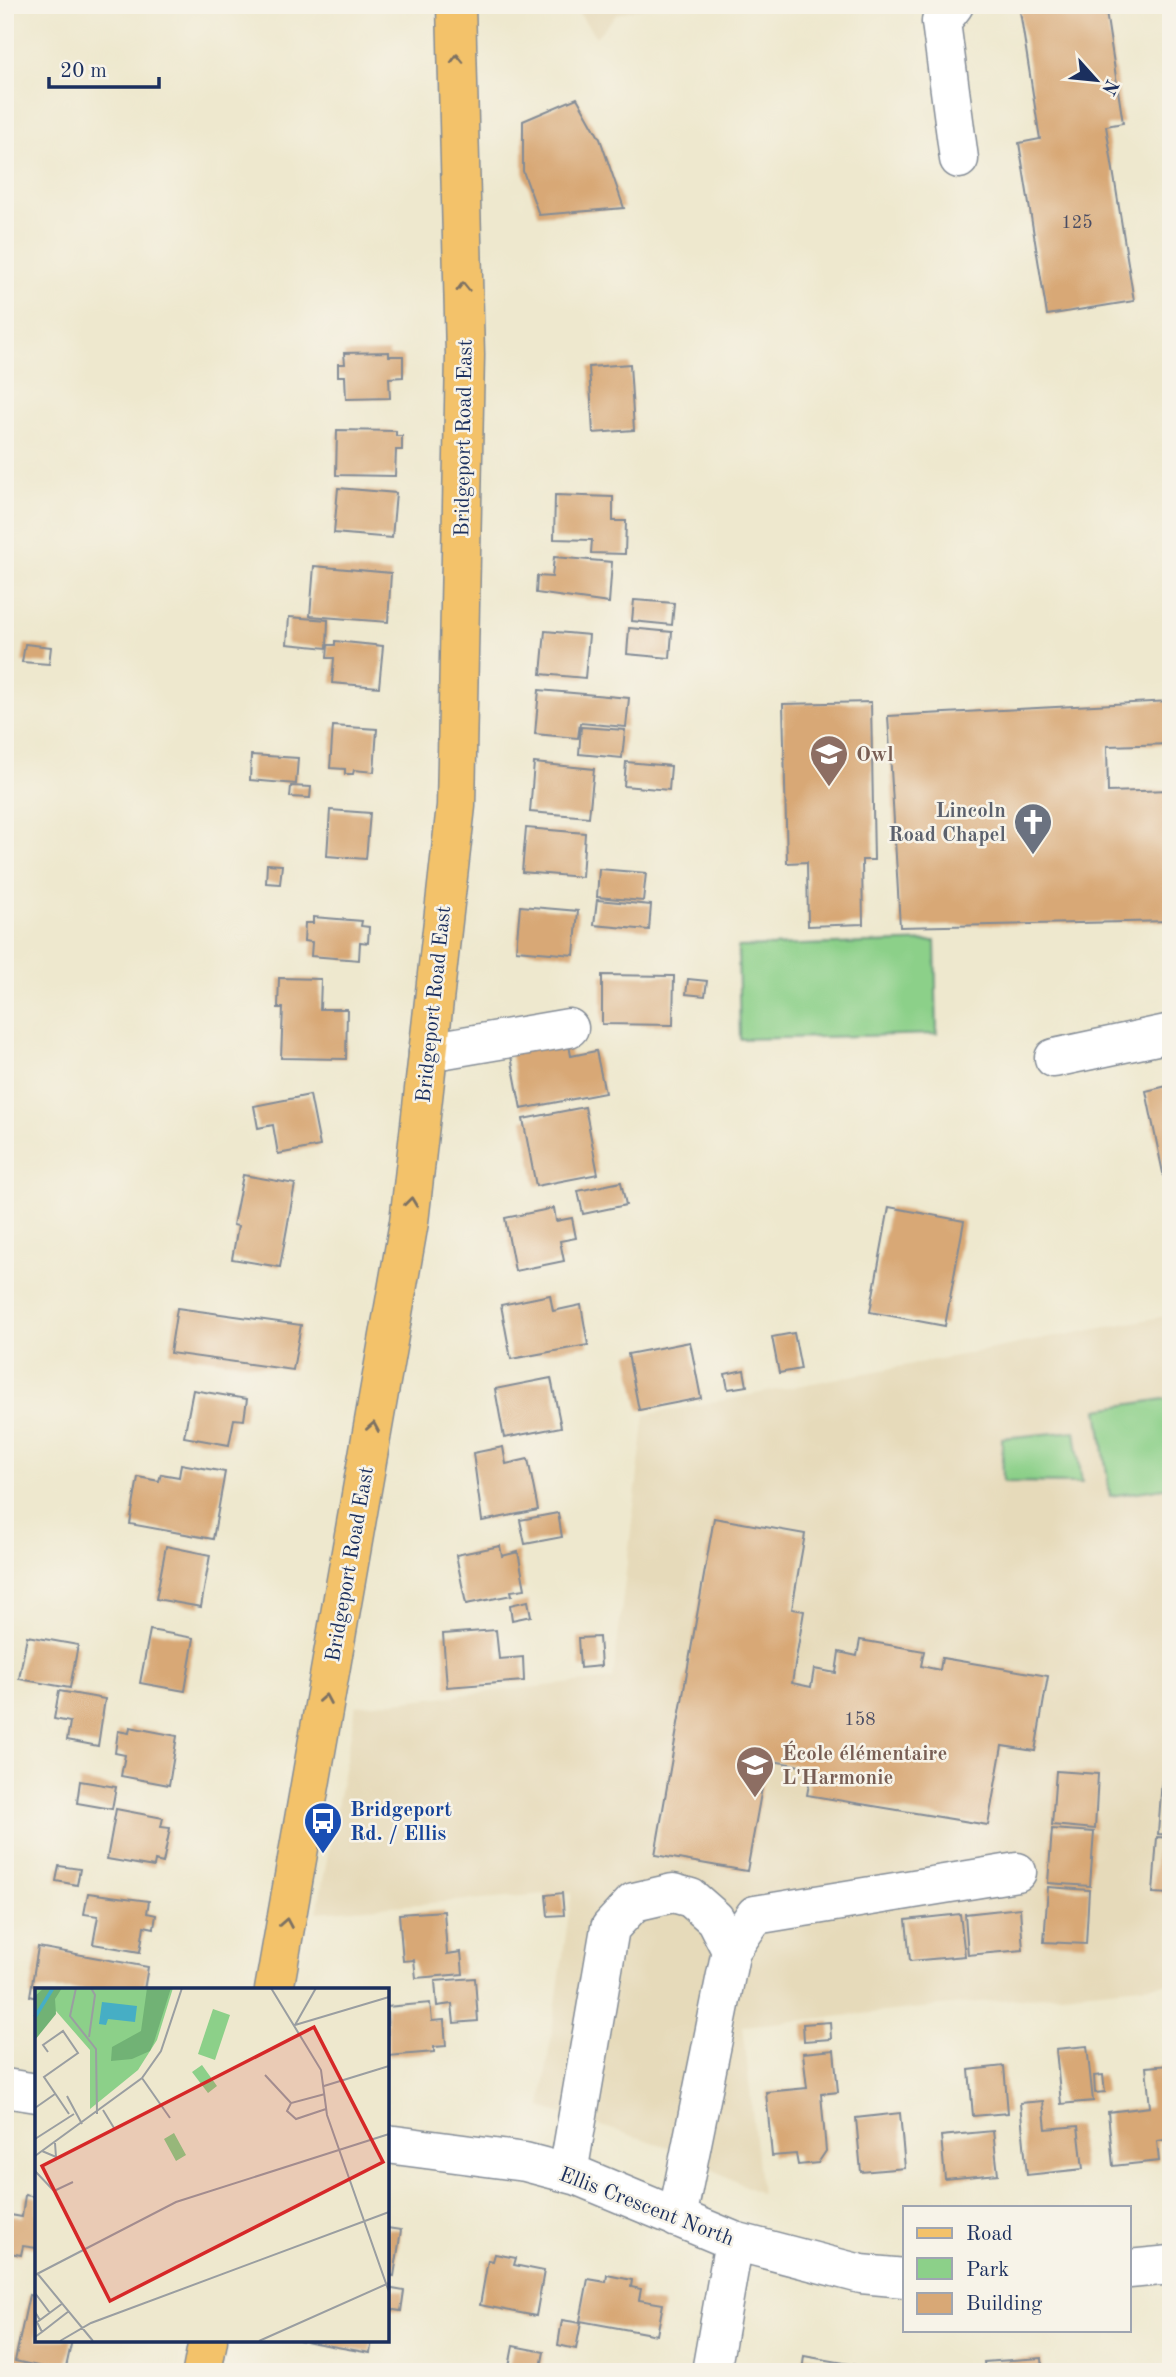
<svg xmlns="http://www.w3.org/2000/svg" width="1176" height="2377" font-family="'Old Standard TT',serif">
<rect width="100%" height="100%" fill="#f7f3e8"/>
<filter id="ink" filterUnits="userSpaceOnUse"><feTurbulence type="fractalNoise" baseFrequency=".0143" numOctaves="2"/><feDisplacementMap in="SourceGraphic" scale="14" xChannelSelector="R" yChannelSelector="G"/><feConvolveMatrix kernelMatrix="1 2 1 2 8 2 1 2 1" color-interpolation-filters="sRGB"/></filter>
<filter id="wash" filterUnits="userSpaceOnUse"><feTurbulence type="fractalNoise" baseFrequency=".00686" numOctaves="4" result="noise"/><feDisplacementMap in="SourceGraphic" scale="28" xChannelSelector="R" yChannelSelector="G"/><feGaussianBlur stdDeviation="1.57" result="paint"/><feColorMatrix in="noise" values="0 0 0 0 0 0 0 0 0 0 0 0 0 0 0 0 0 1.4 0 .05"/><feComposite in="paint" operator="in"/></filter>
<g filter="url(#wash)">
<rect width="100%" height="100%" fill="#eee8ce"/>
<path fill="#e6daba" d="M573 5H652L617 14 596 37Z
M1171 1315V1983L743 2026 761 2194 668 2147 541 2107 572 1892 317 1912 356 1706 613 1679 645 1415Z"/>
<path fill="#8cd089" stroke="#548074" stroke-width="2" d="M935 941 937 1034 740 1039 738 947Z
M1171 1398V1487L1110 1496 1098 1409Z
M1075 1431 1082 1483 1003 1482 1002 1438Z"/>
<g id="blocks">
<path fill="#d8a876" d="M1057 5H1105L1123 123 1106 126 1134 301 1047 315 1019 143 1040 139 1020 11Z
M577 98 600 139 624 208 539 215 523 171V121Z
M389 352V356H403V377L389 378 390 398 346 399 345 376H338V364H345L344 353Z
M630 364 634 430 593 433 589 367Z
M337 430 396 431V436H402V450H396L395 476 336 475Z
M338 488 396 493 392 538 334 533Z
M555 495 613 497V521H626L625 554 591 553 592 540 554 539Z
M554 557 612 562 609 603 536 593 537 576 552 577Z
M314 566 391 573 388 622 310 616Z
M634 600 674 603 672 625 632 621Z
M289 617 328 620 327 648 287 644Z
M629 628 672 632 670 658 627 654Z
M545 631 589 635 585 678 541 674Z
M335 641 383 646 379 687 332 683 334 658H327L328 645H335Z
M25 644 51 647 49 664 22 662Z
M539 690 629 698 626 727 580 723 578 738 535 734Z
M1170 701 1171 744 1107 746 1108 792 1171 790V921L900 927 888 716Z
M871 702 874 860H862L863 924 808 926 807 862 787 863 783 704Z
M333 726 377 729 374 772 354 770 353 774H345V769L330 768Z
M581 727 625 730 622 758 579 754Z
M251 755 298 758 296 784 250 780Z
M626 762 671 766 669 790 624 786Z
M534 763 594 769 589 817 530 812Z
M291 786 311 787 310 798 290 797Z
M330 810 370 813 366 859 327 856Z
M526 828 585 833 582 877 522 872Z
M267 864 282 865 280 884 266 883Z
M599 869 646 873 643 901 597 897Z
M597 900 651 905 649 930 594 925Z
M520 906 578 911 574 955 516 950Z
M313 917 362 921 361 926 369 927 368 943 360 942 359 960 311 956 312 942 304 941 305 923H313Z
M602 975 674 976 673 1025 602 1024Z
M279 978 321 979 320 1009H347L346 1059 281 1058 283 1008H278Z
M688 979 707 981 705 996 686 994Z
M568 1039 571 1056 596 1051 605 1093 521 1109 510 1051Z
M1171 1085V1207H1170L1146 1091Z
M310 1095 320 1146 278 1154 273 1125 258 1128 254 1106Z
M585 1107 598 1174 536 1186 523 1119Z
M243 1175 295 1184 280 1267 232 1259 238 1226 233 1225Z
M621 1182 626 1205 583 1214 578 1191Z
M889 1207 964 1221 945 1326 870 1312Z
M554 1208 556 1221 572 1218 576 1238 560 1241 564 1261 515 1271 505 1218Z
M550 1295 553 1311 581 1305 588 1345 511 1359 501 1305Z
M177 1308 301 1325 293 1370 170 1353Z
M794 1333 801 1369 779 1373 772 1337Z
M690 1342 701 1398 639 1410 628 1354Z
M744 1370 747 1386 728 1389 725 1374Z
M551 1378 561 1427 504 1438 495 1389Z
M193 1390 247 1399 244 1420 234 1419 229 1445 184 1437Z
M503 1447 506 1464 528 1459 538 1510 482 1521 473 1453Z
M181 1464 225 1472 213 1539 130 1524 138 1477 159 1481 161 1474 179 1477Z
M558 1513 562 1537 525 1544 520 1520Z
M714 1518 805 1534 792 1609 804 1611 792 1683 811 1687 814 1669 836 1673 839 1652 857 1656 860 1640 924 1651 921 1666 940 1670 942 1658 1048 1676 1035 1751 1002 1746 988 1825 807 1795 812 1768 767 1760 747 1871 655 1855Z
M166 1546 210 1555 201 1607 156 1599Z
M500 1546 502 1556 518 1552 525 1589 511 1591 512 1595 466 1604 456 1555Z
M528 1601 531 1616 512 1620 510 1605Z
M150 1630 194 1638 185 1691 140 1683Z
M496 1630 499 1659 523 1657 524 1681 447 1687 443 1634Z
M27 1636 78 1645 70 1688 19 1679Z
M599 1637 601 1666 580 1668 578 1638Z
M59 1691 105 1699 98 1746 67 1740 70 1722 54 1719Z
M130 1727 177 1736 169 1785 121 1776 125 1755 115 1753 118 1731 129 1733Z
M1056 1771 1098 1774 1095 1829 1052 1825Z
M1162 1779H1171V1835L1158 1834Z
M80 1781 116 1787 112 1809 77 1803Z
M116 1809 163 1818 161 1827 170 1828 163 1863 155 1861 154 1867 107 1859Z
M1052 1829 1094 1832 1090 1886 1048 1883Z
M1157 1837 1171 1838V1894L1153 1893Z
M59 1866 80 1869 77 1885 56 1881Z
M1048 1887 1089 1890 1086 1944 1044 1942Z
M88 1893 149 1901 147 1913 156 1915 154 1928 144 1926 140 1952 93 1944 98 1916 84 1914Z
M562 1893 564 1915 548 1916 546 1895Z
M1020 1908 1023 1950 968 1955 965 1914Z
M444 1911 447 1954 461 1952 463 1974 416 1978 414 1960 403 1961 399 1914Z
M960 1914 965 1956 910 1961 906 1920Z
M38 1947 148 1967 144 1990H37V1998L30 1996Z
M475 1978 478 2021 454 2023 452 2004 437 2006 435 1981Z
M430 2003 432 2021 444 2020 446 2046 434 2047V2052L388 2056 387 2007Z
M830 2022 831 2039 804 2041 803 2024Z
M1087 2046 1093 2101 1061 2104 1056 2049Z
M834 2050 838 2092 821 2094 826 2151 818 2163 798 2165 796 2154 772 2156 766 2092 807 2088 803 2053Z
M1170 2065 1171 2139 1157 2141 1159 2161 1113 2166 1108 2112 1150 2107 1146 2067Z
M1004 2066 1008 2113 973 2116 969 2070Z
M1103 2075 1105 2092 1095 2093 1094 2076Z
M1043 2101 1046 2129 1078 2126 1083 2169 1027 2175 1020 2103Z
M900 2113 905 2168 861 2172 856 2118Z
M993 2131 998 2174 945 2179 941 2136Z
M25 2195 37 2197V2248L23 2246 21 2255 5 2252V2214L22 2217Z
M387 2228 401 2230 394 2276 387 2275Z
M495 2254 516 2258 514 2265 544 2271 536 2316 480 2305 488 2260 493 2261Z
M607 2275 632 2280 631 2287 641 2289 639 2300 663 2304 657 2335 580 2321 588 2279 606 2282Z
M35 2282 37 2340H72L65 2372 15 2361 29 2295 33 2296Z
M387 2288 404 2291 401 2311 387 2309Z
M562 2320 581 2323 576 2349 558 2345Z
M299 2340H372L370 2353Z
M513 2346 544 2352 540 2372H508Z
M804 2356 873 2368V2372H802Z
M1042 2358 1043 2372H985L984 2362Z"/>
</g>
</g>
<g filter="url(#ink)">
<use href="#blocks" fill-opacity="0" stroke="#848c96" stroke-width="2"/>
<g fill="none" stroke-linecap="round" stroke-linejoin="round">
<defs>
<path id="minor" d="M954 5 941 22 959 159
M428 1052 569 1028
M1054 1058 1171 1033
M731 1950 755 1915 1017 1872
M5 2088 37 2093
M387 2144 525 2162 578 2176 734 2241 861 2274 905 2278
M568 2173 610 1928 634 1902 673 1893 691 1898 715 1919 731 1950 677 2218
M1129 2269 1171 2265
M711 2372 734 2241"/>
<path id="major" d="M274 1990 409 1222 456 806 465 355 456 5
M202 2372 208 2340"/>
</defs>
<use href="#minor" stroke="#848c96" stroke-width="41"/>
<use href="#major" stroke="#848c96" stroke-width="41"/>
<use href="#minor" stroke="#fff" stroke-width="38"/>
<use href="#major" stroke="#f3c26a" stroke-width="38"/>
</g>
<defs><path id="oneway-chevron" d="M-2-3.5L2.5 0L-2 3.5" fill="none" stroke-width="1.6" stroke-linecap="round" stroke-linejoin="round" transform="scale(1.75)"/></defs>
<g stroke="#7c7163">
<use href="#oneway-chevron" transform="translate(457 59) rotate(-91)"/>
<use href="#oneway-chevron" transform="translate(463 287) rotate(-91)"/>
<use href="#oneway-chevron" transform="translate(411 1202) rotate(-83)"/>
<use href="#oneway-chevron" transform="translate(373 1427) rotate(-80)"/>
<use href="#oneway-chevron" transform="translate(325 1699) rotate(-80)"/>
<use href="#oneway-chevron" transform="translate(286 1923) rotate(-80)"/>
</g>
</g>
<defs>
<symbol id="school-pin" viewBox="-11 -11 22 30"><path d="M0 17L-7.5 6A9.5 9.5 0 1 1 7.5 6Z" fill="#8d6e63" stroke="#f7f3e8"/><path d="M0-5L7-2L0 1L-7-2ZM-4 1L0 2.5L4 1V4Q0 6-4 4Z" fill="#fff"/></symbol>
<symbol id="church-pin" viewBox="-11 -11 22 30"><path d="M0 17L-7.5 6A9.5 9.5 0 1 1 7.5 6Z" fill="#6b7280" stroke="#f7f3e8"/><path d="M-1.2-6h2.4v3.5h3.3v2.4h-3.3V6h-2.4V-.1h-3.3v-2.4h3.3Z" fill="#fff"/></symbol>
<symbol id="bus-pin" viewBox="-11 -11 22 30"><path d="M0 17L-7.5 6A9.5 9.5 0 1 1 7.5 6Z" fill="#1a4fb4" stroke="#f7f3e8"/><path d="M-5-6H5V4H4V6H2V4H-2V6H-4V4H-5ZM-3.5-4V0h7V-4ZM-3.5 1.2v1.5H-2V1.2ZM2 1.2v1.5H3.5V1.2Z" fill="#fff"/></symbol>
</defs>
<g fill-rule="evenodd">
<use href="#school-pin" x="807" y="732" width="44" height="60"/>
<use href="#church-pin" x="1011" y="800" width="44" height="60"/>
<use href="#school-pin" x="733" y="1743" width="44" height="60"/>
<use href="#bus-pin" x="301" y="1799" width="44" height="60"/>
</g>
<g text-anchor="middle" stroke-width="5" stroke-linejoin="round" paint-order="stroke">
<g font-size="18" fill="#4a4d64">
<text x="1077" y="228">125</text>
<text x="860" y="1725">158</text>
</g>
<g font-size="21" fill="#1b2f5e" stroke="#f7f3e8">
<text transform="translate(463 438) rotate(-89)" y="7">Bridgeport Road East</text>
<text transform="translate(433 1004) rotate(-84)" y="7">Bridgeport Road East</text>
<text transform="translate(349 1564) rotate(-80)" y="7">Bridgeport Road East</text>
<text transform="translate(647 2206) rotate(21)" y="7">Ellis Crescent North</text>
</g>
<g font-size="21" font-weight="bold" fill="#785e54" stroke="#f7f3e8" text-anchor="start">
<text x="856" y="761">Owl</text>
<text x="782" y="1760">École élémentaire<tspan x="782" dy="24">L'Harmonie</tspan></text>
</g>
<g font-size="21" font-weight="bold" fill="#5b616d" stroke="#f7f3e8" text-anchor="end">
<text x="1006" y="817">Lincoln<tspan x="1006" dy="24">Road Chapel</tspan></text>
</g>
<g font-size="21" font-weight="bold" fill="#164399" stroke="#f7f3e8" text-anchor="start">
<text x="350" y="1816">Bridgeport<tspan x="350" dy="24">Rd. / Ellis</tspan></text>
</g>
</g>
<g transform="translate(35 1988)">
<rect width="354" height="354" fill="#eee8ce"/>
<path d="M1 0H138L122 52 103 82 55 121V62L21 23 0 47ZM178 21 195 27 180 72 163 66ZM167 77 182 98 173 105 157 84ZM139 145 151 167 141 173 129 151Z" fill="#8cd089"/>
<path d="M9 0H27L20 11 21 26 0 52V8ZM112 0H136L119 54 115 63 97 71 76 73 77 59 106 43Z" fill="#71b275"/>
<path d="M67 14 102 18 100 34 73 31 71 37 64 36Z" fill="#46aec5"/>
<path fill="none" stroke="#46aec5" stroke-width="3.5" d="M0 29 18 0"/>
<path fill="none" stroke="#9a9ea1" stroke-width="2" d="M41 0 35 28 61 61 62 126M236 0 286 82 292 127 354 304M260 37 354 9M260 37 281 0M54 49 60 7 56 0M13 64 8 57 28 43 43 65 9 89 34 126M230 87 256 115M107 90 135 130M289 98 354 78M290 106 256 115 252 123 261 131 291 121M32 108 47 136M0 120 20 106M68 122 79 140M0 151 39 126M7 163 21 169 20 155M0 168 107 90 126 63 147 0M0 183 19 203 38 194M2 285 58 353M0 287 141 214 354 146M0 305 15 325M0 324 5 332 28 315M7 344 34 323M0 349 7 344 2 334 5 332M25 353 56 335 354 224M224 353 354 295"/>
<path fill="#d62828" fill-opacity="0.15" stroke="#d62828" stroke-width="3.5" d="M279 39 348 174 75 313 7 178Z"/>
<rect width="354" height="354" fill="none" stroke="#1b2f5e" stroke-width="3.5"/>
</g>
<rect width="1176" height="2377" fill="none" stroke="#f7f3e8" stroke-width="28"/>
<rect x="903" y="2206" width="228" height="126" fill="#f7f3e8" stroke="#9fa5b1" stroke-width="2"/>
<rect x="917" y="2228" width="35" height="10" fill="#f3c26a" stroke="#9fa5b1" stroke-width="2"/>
<text x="966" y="2240" font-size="21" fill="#1b2f5e">Road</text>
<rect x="917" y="2258" width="35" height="21" fill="#8cd089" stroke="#9fa5b1" stroke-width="2"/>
<text x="966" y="2276" font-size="21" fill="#1b2f5e">Park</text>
<rect x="917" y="2293" width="35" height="21" fill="#d8a876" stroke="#9fa5b1" stroke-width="2"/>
<text x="966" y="2310" font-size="21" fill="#1b2f5e">Building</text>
<g transform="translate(1096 80) rotate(117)" stroke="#f7f3e8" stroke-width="5" paint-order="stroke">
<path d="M0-5L12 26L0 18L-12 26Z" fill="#1b2f5e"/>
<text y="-10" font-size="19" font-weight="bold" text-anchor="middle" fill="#1b2f5e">N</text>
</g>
<path d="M49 77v10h110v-10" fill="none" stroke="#1b2f5e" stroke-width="3.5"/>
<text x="60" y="77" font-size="21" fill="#1b2f5e" stroke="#f7f3e8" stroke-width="5" paint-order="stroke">20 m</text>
</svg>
